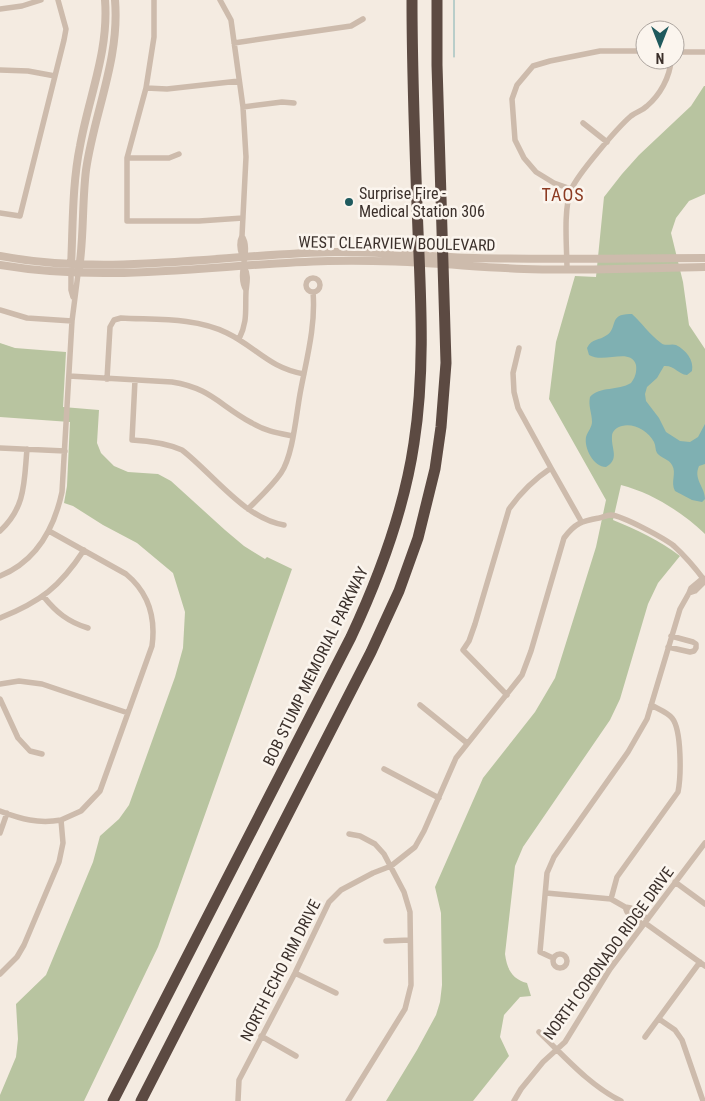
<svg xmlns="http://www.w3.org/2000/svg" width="705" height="1101" font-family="'Roboto Condensed',sans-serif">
<rect width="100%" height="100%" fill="#f4ebe1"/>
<path fill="#b8c4a0" d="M704 86H705V194L689 201 676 218 671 233 683 282 689 325 705 349V534C682 512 652 493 621 485L613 520C637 530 659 540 680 556L658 583 648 604 620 699 610 720 523 847 515 866 505 954C507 969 512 979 527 983L531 996 520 997 504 1015 500 1037 509 1056 473 1101H386L417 1050 436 1015 440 1002 442 985 441 913 435 887 483 778 535 712 555 678 596 547 606 500 549 399 556 342 575 276 596 277 604 197 622 174 639 155 691 106Z
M0 343 15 348 66 352 63 407 99 410 97 443 101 453 114 466 128 472 158 474 171 481 225 530 244 546 265 559 267 557 292 569 158 947 84 1101H0V1095L16 1057 18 1039 16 1004 46 975 93 862 100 836 119 819 129 805 175 677 183 648 185 612 173 573 137 543 103 525 73 506 64 503 67 486 70 422 0 417Z"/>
<path fill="#7fb0b2" d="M632 314C642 323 650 335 661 343 666 347 671 343 676 345 686 350 694 360 692 371L687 375C678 374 674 365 664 366L657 378 647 387 645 394 646 401 659 418 666 432 680 441 690 442 698 437 705 424V464L699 466C693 479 705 487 705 499L702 502 692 500 675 491C670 482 677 473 672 465 669 459 661 458 657 453 655 450 656 446 654 442 648 431 634 423 622 426 617 427 612 431 612 436 611 449 620 459 606 467 594 467 584 449 586 437 588 431 592 427 592 422 592 413 588 406 590 397 600 386 618 391 631 383 635 378 637 372 636 365 631 347 604 364 589 355L587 348C592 338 599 341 607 335 618 328 608 313 632 314Z"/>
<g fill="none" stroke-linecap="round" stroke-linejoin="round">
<path stroke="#7fb0b2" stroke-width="1" d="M454 57V0"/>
<path stroke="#cdbbac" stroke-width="5.5" d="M154 0V37L146 88 127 158V221H199L243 218
M220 0 231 20 243 107 246 157 242 236C238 244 240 251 243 258
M0 9 22 6 41 0
M234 43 351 26 363 19
M675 52H705
M0 70 28 71 55 76
M146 88 167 89 239 81
M243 107 282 102 294 103
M583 123 607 142
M127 158H169L179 154
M571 189 554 183 536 172 524 158 515 140 512 99 517 85 533 66 550 61 600 51H645
M0 213 20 216 64 40 66 29 58 0
M242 236C252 251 236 273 246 290
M567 270C567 248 563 210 571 190 577 175 618 127 631 116 636 112 642 111 647 106 660 95 670 77 671 60
M71 273V290L73 297
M306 285a7 7 0 1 1 14 0a7 7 0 1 1-14 0Z
M0 310 27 318 72 321
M239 339C248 321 245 310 246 291 247 282 249 275 244 267
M519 348 513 373 514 392 518 408 551 468 581 521
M69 376 172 382C211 388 220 406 252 423 265 431 278 433 293 436
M107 379 110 327 114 320 121 318C155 320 195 317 227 333 256 347 269 368 304 374
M135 380 132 440C150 441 166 443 182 450 213 474 245 519 284 525
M0 448 65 451
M248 509C259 498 272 486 281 473 293 455 296 416 300 394 306 361 316 326 313 292
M0 531C26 507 24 482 27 449
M0 576C37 561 54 529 62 492L72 321 78 274
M703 578 691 588 689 593 695 591 705 581
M44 597C56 612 68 622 88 628
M0 618C40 602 60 587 84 550
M668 647 690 652 694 651 696 648V644L693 642 671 636
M0 684 19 681 42 684 128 713
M507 695 463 650 469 641 475 624 509 509C521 492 533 480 551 468
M0 699 18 738 30 751 42 754
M420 705 467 743
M384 769 439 798
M0 811C21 819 38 824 61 820
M0 833 7 813
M675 882 705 904
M546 893 611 899 625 907
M611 899 617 877 678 792C681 777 682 730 672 718 667 712 658 709 651 705
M645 923 705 966
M643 925 627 912 625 907 631 908 648 919
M386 941 410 940
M553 961a7 7 0 1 1 14 0a7 7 0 1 1-14 0Z
M553 958 540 952 547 873 554 857 628 752 647 719 680 609 689 593
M295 973 336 993
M0 974 17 957 24 945 59 862 63 843 61 820 81 811 100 791 152 646C156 617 149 593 126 574L49 531
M659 1019 675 1030 682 1040 703 1101
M539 1032C565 1057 589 1085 621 1101
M261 1036 296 1056
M645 1037 700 962
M238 1101 239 1080 295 973 329 902 341 890 373 873 391 866 415 847 424 831 456 758 522 675 531 651 564 538C575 523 582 521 599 518 603 517 607 515 611 515 623 516 664 538 674 546 686 557 696 569 705 581
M348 1101 405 1009 411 985 410 912 404 892 384 854 375 844 360 836 349 834
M514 1101 521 1089 543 1062 565 1042 610 969 705 843"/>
<path stroke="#cdbbac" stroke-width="8" d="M0 256C111 277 223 254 335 252 381 251 428 257 475 258 552 260 628 258 705 258
M0 265C112 284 216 264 328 261 393 259 458 266 524 269 584 271 645 268 705 267
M71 267C73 227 72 185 80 146 89 96 109 51 105 0
M79 269C84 237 82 203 86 170 94 113 120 59 115 0"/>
<path stroke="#5c4a42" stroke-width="11" d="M113 1101 351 637C380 575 404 511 414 443 425 372 421 302 418 231 415 154 412 77 412 0
M141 1101 371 652 399 591 418 538 435 469 441 427 446 363 437 65V0"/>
</g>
<circle fill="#1f5a5e" stroke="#fbf5ee" stroke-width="2" cx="349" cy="202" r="5"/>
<g text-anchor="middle" stroke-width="5" stroke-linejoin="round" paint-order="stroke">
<g font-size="16" fill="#3b302b" stroke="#fbf5ee" text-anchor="start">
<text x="359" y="199">Surprise Fire -<tspan x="359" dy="18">Medical Station 306</tspan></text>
</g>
<g font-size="16" fill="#3b302b" stroke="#fbf5ee">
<text transform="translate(397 243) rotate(1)" y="6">WEST CLEARVIEW BOULEVARD</text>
<text transform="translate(315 666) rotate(-64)" y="6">BOB STUMP MEMORIAL PARKWAY</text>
<text transform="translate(608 953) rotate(-54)" y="6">NORTH CORONADO RIDGE DRIVE</text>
<text transform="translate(280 970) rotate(-63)" y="6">NORTH ECHO RIM DRIVE</text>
</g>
<g font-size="18" letter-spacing="1" fill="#8c3b22" stroke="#fbf5ee">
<text x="563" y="201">TAOS</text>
</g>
</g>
<g transform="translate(660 45) rotate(180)"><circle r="24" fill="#fbf5ee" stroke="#aea6a0"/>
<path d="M0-4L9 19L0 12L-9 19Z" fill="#1f5a5e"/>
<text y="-8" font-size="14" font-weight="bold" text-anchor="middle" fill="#3b302b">N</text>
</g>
</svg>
